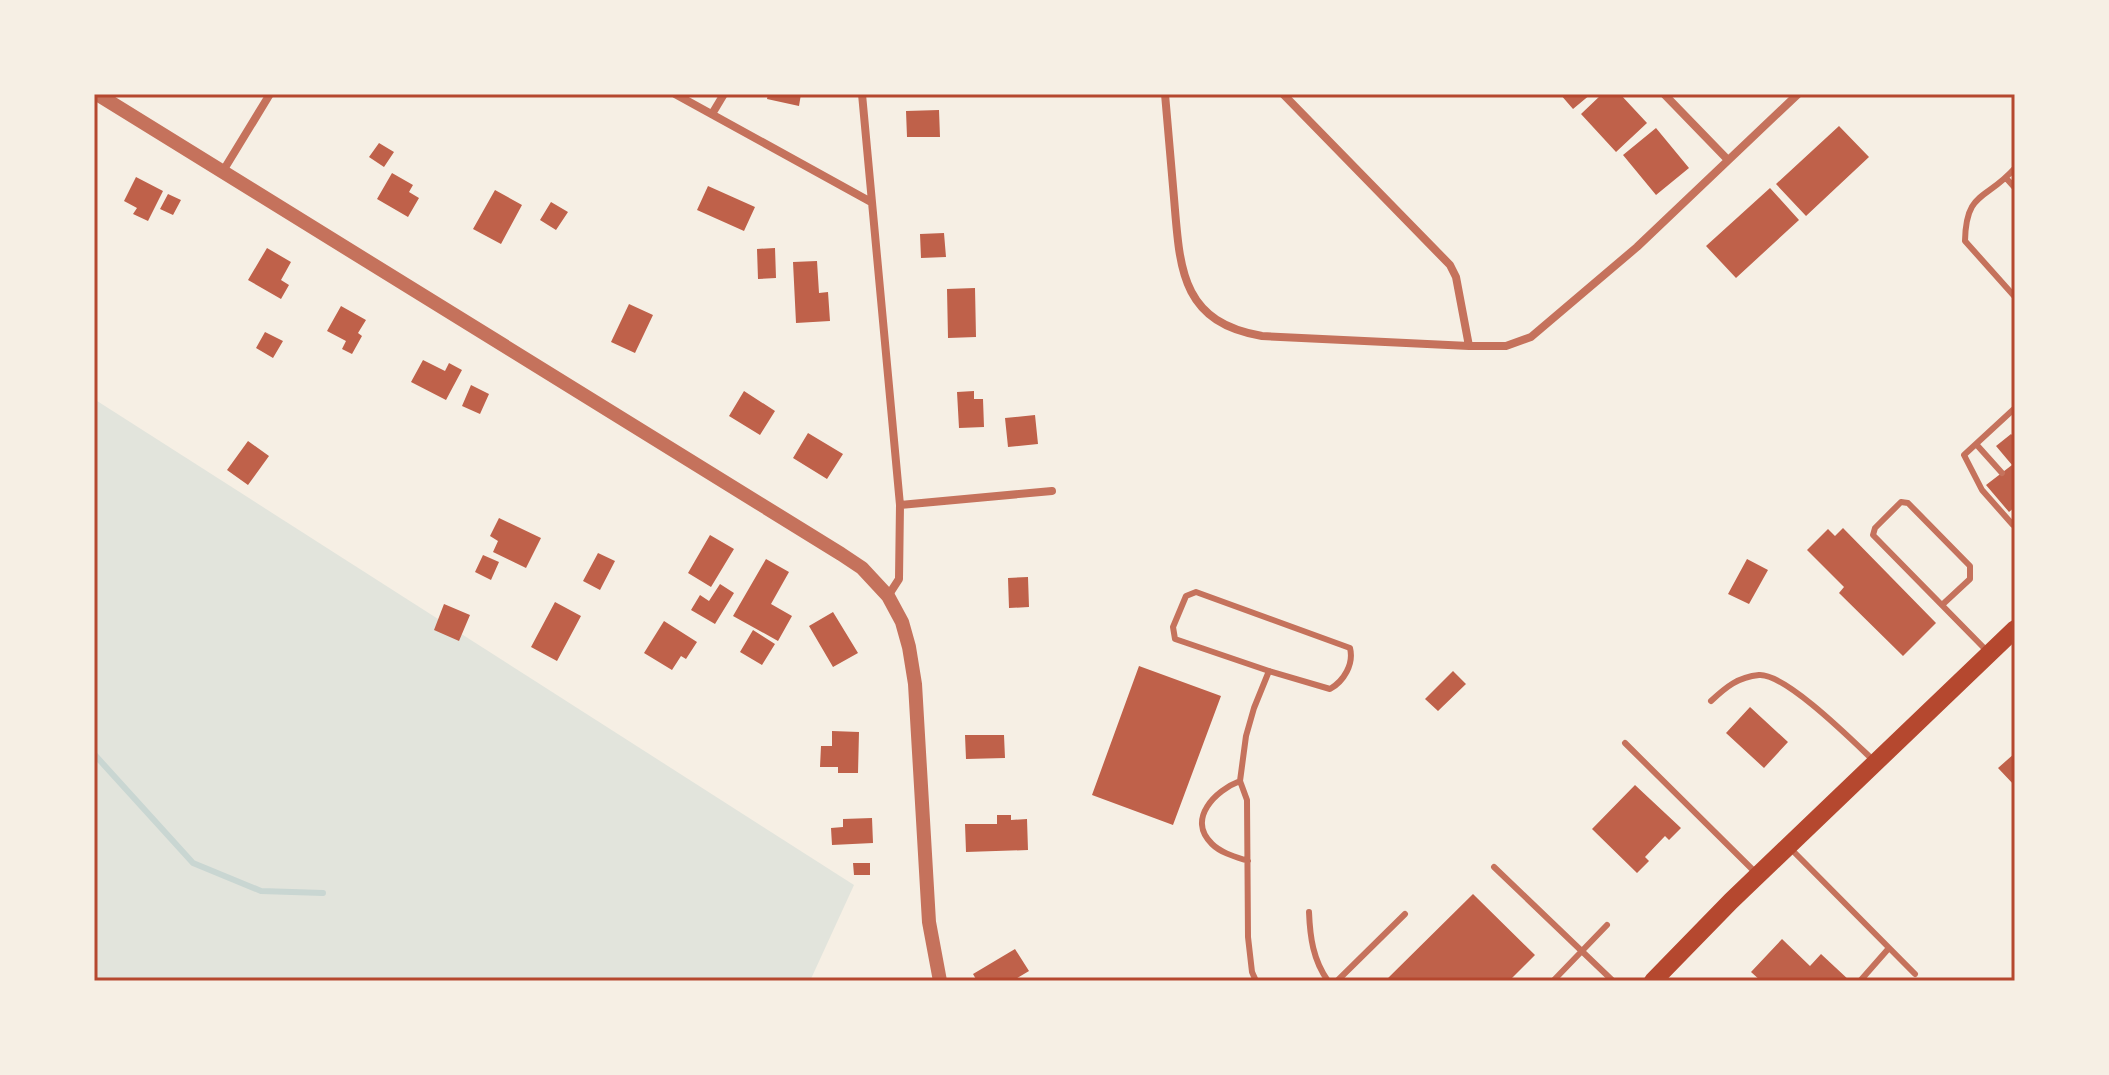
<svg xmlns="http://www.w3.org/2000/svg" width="2109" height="1075" font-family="Overpass,sans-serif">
<rect width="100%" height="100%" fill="#f6efe4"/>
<path fill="#e2e4dc" d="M94 399 854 885 810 981H94Z"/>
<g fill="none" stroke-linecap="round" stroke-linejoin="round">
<path stroke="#c9d6d2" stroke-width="6" d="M94 754 193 863 261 891 323 893"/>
</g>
<path fill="#bf614a" d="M768 94H801L799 106 767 99Z
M1560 94H1591L1573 109Z
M1602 94H1620L1647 123 1616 152 1581 114Z
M939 110 940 137H907L906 111Z
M1839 126 1869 157 1806 216 1776 184Z
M1656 128 1689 168 1656 195 1623 155Z
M379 143 394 152 384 167 369 157Z
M392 173 413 185 409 192 419 198 408 217 377 199Z
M136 177 163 191 148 221 133 214 137 208 124 201Z
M708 186 755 207 744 231 697 210Z
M1770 188 1799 220 1736 278 1706 246Z
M495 190 522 205 501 244 473 229Z
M168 194 181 200 173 215 160 209Z
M551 202 568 212 556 230 540 220Z
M944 233 946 257 921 258 920 234Z
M267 248 291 262 281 280 289 285 281 299 248 280Z
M775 248 776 278 758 279 757 249Z
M817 261 819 293 828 292 830 321 796 323 793 262Z
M975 288 976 337 948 338 947 289Z
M629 304 653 315 635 353 611 342Z
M341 306 366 320 358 333 362 336 352 354 342 349 346 341 327 331Z
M265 332 283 341 273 358 256 348Z
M423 360 445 371 449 363 462 370 446 400 411 382Z
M471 385 489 394 480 414 462 406Z
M744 391 775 411 760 435 729 416Z
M974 391V399H983L984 427 959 428 957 392Z
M1035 415 1038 444 1008 447 1005 418Z
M808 433 843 454 827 479 793 458Z
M2011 434 2015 438V507L2009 512 1986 485 2012 465 1996 446Z
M248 441 269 456 248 485 227 470Z
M499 518 541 538 526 568 493 552 498 541 490 536Z
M1843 528 1936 623 1903 656 1839 593 1844 587 1807 550 1828 529 1835 536Z
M710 535 734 549 711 587 688 573Z
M598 553 615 561 600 590 583 581Z
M483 555 499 562 491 580 475 572Z
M766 559 789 572 771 604 792 616 778 641 733 616Z
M1747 559 1768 570 1749 604 1728 594Z
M1028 577 1029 607 1009 608 1008 578Z
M720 584 734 593 715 624 691 610 700 595 709 601Z
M555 602 581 616 557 661 531 647Z
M444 604 470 615 459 641 434 630Z
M833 612 858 653 833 667 809 626Z
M664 621 697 642 686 659 681 656 672 670 644 653Z
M753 630 775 644 762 665 740 652Z
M1139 666 1221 696 1173 825 1092 795Z
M1453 671 1466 684 1438 711 1425 699Z
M1750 707 1788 742 1764 768 1726 733Z
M832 731 859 732 858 773H838V767H820L821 746H832Z
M965 735H1004L1005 758 966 759Z
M2015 753V786L1998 768Z
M1635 785 1681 828 1669 840 1665 836 1645 857 1649 861 1637 873 1592 829Z
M997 815H1011V820L1027 819 1028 850 966 852 965 824H997Z
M872 818 873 843 832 845 831 828 843 827V819Z
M853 863H870V875H854Z
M1473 894 1535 955 1509 981H1385Z
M1782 939 1810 966 1821 954 1850 981H1761L1751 972Z
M1015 949 1029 971 1012 981H977L973 974Z"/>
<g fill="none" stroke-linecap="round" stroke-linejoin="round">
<path stroke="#c5725c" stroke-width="6" d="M2015 168C1986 201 1966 190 1965 241L2015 297
M2006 178 2015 188
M2015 408 1964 455 1982 490 2013 525 2015 524
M1976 444 2002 473
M1196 592 1350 648C1354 664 1344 681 1330 689L1269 671 1175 639 1173 627 1186 596Z
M1942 605 1970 579V566L1908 503 1901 502 1875 528 1873 535 1987 651
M1711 701C1726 687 1738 677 1759 675 1785 673 1853 741 1873 760
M1625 743 1755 872
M1240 781C1216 790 1186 819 1212 844 1221 853 1236 857 1248 861
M1791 849 1915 974
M1494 867 1613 981
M1309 912C1310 937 1313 960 1328 981
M1256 981 1252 972 1248 937 1247 800 1240 781 1246 736 1254 708 1269 671
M1337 981 1405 914
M1553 981 1607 925
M1860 981 1889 948"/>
<path stroke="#c5725c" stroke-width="8" d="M675 94 871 202
M862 94 900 505 899 579 888 596
M1165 94C1168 129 1171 163 1174 198 1180 268 1180 322 1262 336L1469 346H1506L1531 337 1637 247 1798 94
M1283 94 1450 265 1456 277 1469 346
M1664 94 1728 160
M712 114 724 94
M223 171 270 94
M900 505 1052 491"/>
<path stroke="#c5725c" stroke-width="14" d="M97 94 841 554 862 568 888 596 902 622 909 647 915 684 929 922 940 981"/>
<path stroke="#b5482f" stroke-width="18" d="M1653 981 1731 901 2015 629"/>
</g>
<rect width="2109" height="1075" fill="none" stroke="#f6efe4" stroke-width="192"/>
<rect x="96" y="96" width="1917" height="883" fill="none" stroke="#b5482f" stroke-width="3"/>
</svg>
